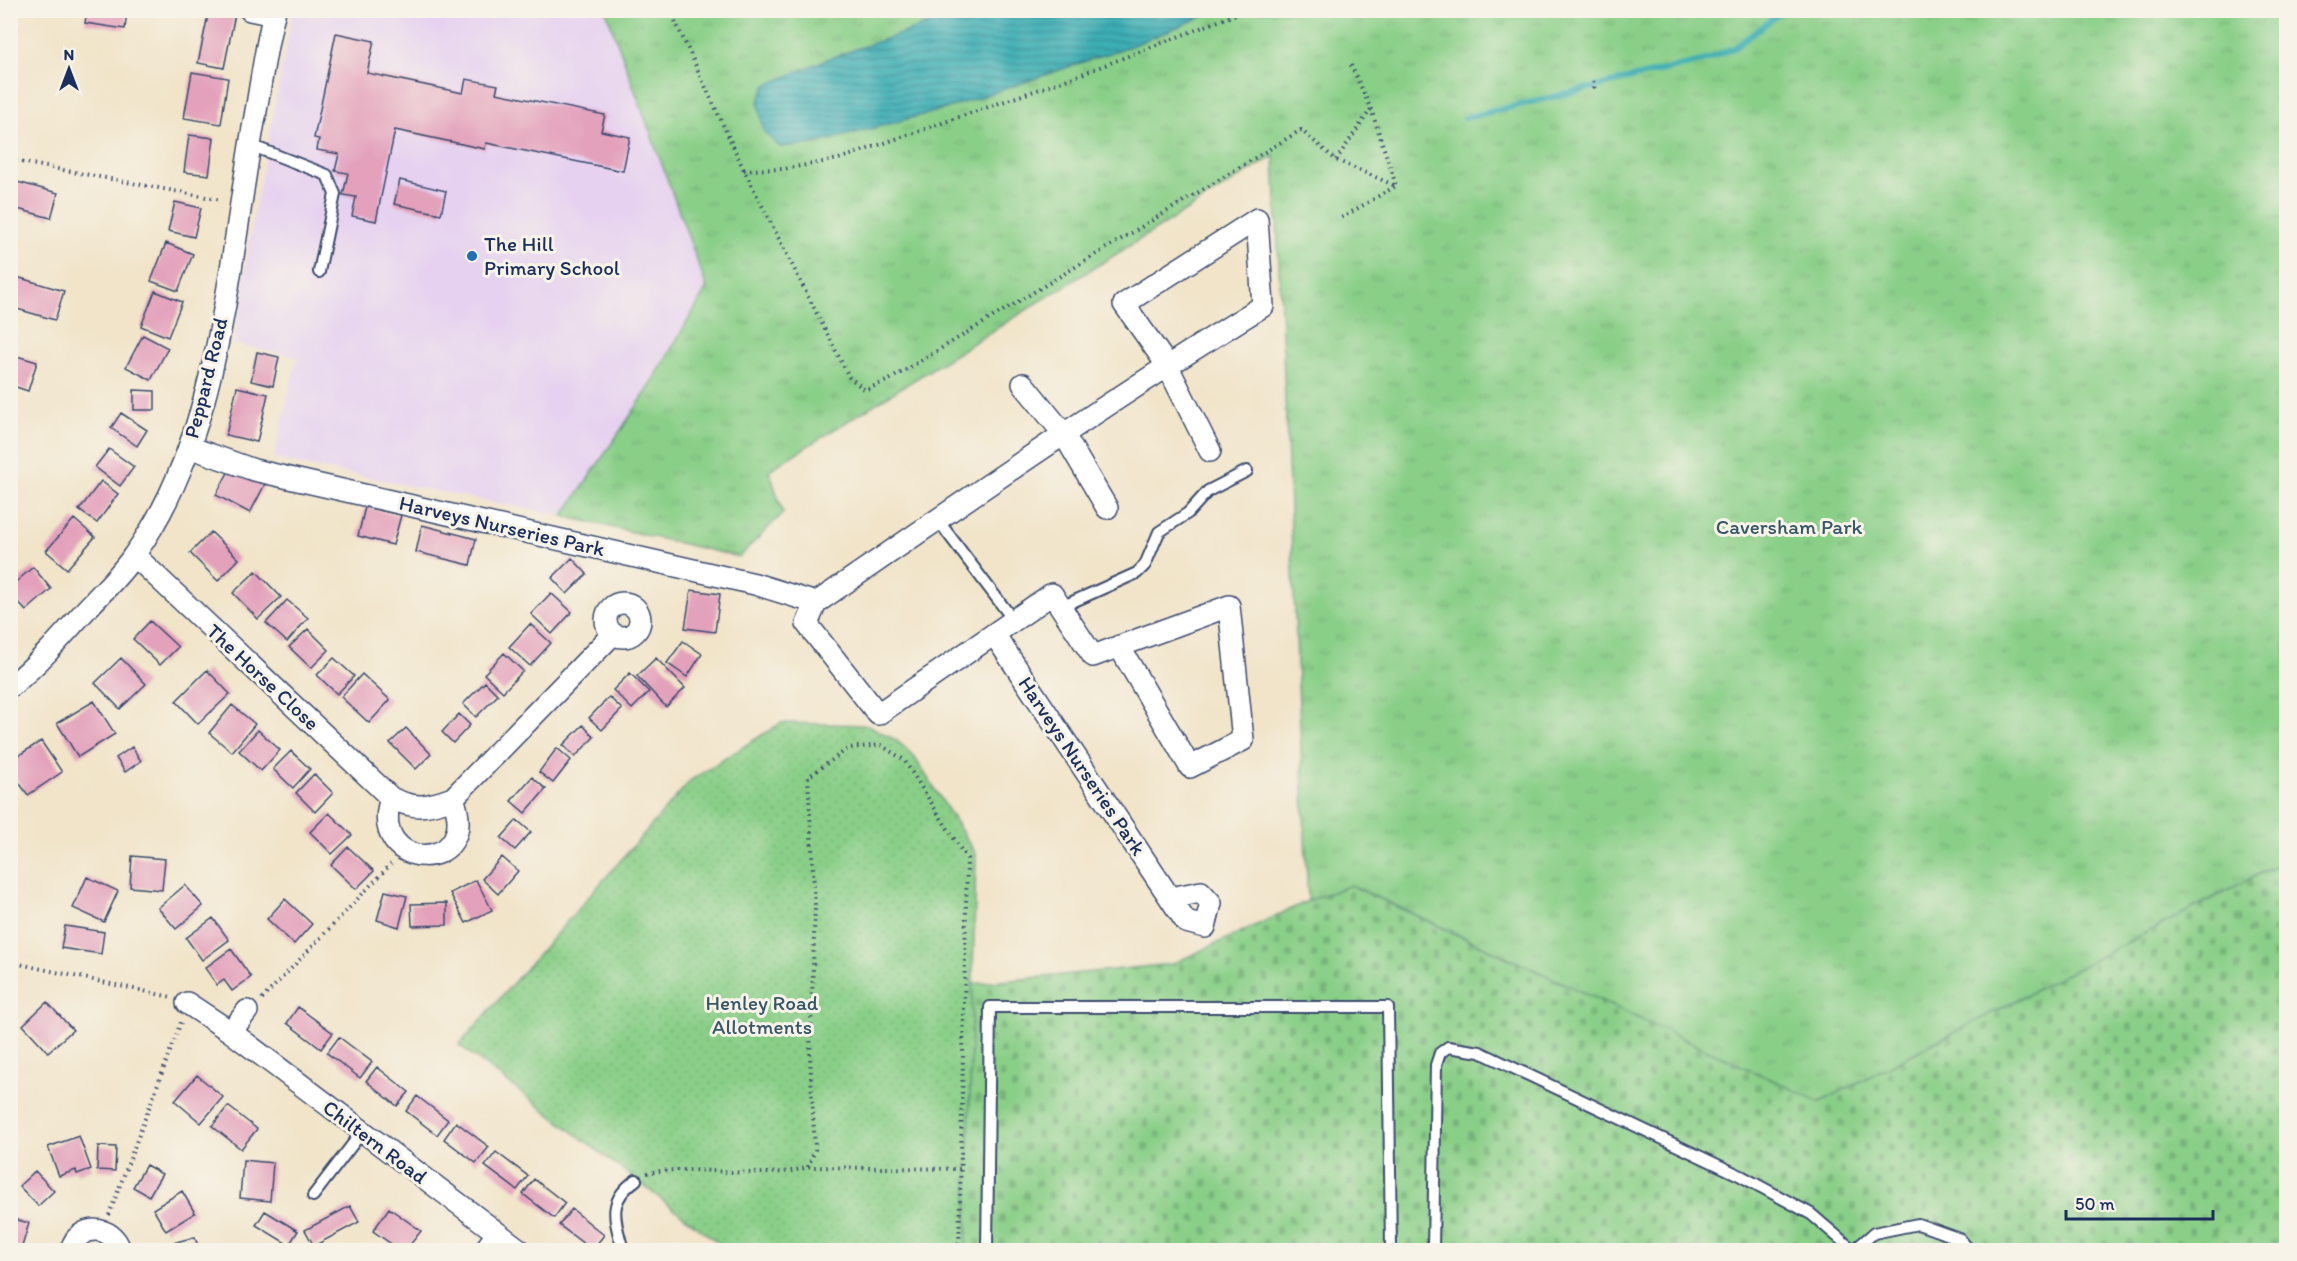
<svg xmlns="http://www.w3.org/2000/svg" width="2297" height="1261" font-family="Itim,sans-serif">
<defs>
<pattern id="cemetery-stones" width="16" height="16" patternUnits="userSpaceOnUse" patternTransform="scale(1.5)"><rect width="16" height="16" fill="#8acf88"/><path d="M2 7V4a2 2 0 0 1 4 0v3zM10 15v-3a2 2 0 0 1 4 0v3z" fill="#76b278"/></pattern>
<pattern id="park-tufts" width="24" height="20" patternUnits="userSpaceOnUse" patternTransform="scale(1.5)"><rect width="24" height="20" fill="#8acf88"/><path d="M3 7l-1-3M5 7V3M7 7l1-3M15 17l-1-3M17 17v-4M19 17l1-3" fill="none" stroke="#76b278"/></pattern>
<pattern id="garden-dots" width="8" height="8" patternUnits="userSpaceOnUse" patternTransform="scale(1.5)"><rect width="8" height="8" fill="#8acf88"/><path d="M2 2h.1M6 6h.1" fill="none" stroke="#76b278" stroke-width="1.8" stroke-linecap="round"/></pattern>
<pattern id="water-rules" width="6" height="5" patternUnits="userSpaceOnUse" patternTransform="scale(1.5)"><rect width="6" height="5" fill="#3caeb4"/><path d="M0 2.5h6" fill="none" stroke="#328e96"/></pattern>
</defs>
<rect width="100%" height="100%" fill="#f7f3e8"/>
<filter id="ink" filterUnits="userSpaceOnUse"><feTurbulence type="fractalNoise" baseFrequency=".0167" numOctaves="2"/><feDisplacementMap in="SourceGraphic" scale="12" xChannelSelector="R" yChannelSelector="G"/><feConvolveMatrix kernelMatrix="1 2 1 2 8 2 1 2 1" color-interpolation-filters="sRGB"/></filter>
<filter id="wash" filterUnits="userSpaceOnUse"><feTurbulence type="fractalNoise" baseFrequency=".008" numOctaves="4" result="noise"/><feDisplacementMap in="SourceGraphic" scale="24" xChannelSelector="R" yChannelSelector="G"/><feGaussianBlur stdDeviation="1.35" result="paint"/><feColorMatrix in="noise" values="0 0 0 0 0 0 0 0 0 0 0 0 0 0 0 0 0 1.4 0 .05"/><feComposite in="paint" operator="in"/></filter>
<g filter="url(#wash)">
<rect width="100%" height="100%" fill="#f1e4c9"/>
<path fill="#e6d2f0" d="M293 11H606L707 288 647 391 563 516 274 459 297 357 234 344 252 224Z"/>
<path fill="url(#cemetery-stones)" stroke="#527f73" stroke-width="1.5" d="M2286 860V1250H966L972 984 1172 964 1308 901 1350 885 1820 1102Z"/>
<path fill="url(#park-tufts)" stroke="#527f73" stroke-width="1.5" d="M606 11H2286V860L1820 1102 1351 885 1308 901 1274 156 769 470 783 513 739 557 563 516 647 391 707 288Z"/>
<path fill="url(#garden-dots)" stroke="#527f73" stroke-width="1.5" d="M781 723 868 725 896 740 913 755 976 854 966 1250H728L459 1045 691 780Z"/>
<path fill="url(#water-rules)" stroke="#2c6e89" stroke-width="1.5" d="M967 11V10L1216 11 1136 44 945 109 814 144 780 147 764 132 758 102 766 85 830 58Z"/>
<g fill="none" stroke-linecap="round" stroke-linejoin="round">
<path stroke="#3caeb4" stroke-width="6" d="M1465 118 1706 60 1735 47 1784 10"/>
</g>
<g id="blocks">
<path fill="#e3a1bb" d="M87 10H127L125 29 85 23Z
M209 10 235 14 224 68 198 63Z
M10 28 17 29 12 59H10Z
M336 33 374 41 367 73 463 93 466 79 498 85 496 93 605 115 601 131 630 137 623 171 486 143 485 149 395 130 376 221 352 216 356 197 343 195 348 173 335 171 339 154 317 150 319 139 314 138Z
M192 72 228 78 221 124 184 118Z
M189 135 214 138 209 175 184 172Z
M10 180 58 193 51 218 10 207Z
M400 180 446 191 441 214 394 204Z
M175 202 201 208 194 237 168 231Z
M166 243 193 254 178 291 151 281Z
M10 275 64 291 55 320 10 307Z
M155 291 182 302 168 337 141 326Z
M143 335 168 348 151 380 126 367Z
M257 352 279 357 273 386 251 381Z
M10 354 37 362 28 391 10 385Z
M237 387 268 394 257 442 226 435Z
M134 390 155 391V410H134Z
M121 413 147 430 137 446 111 428Z
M109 449 134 467 120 486 95 467Z
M231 467 265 484 250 513 216 495Z
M101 481 118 494 97 523 79 510Z
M365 507 401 515 393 545 358 536Z
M74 519 95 537 67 569 46 551Z
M422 525 476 539 470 565 416 552Z
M211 532 239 559 218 581 190 553Z
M572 558 587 574 567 594 552 578Z
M33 567 51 589 26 611 10 593V587Z
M256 571 281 597 258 619 233 593Z
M691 590 720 594 715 632 685 628Z
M551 593 572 612 552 634 531 614Z
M287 600 308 618 287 642 266 623Z
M150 621 178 647 160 665 133 639Z
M530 624 551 643 530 666 509 647Z
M308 629 329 650 311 668 289 647Z
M683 641 702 654 687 677 667 663Z
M504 653 523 671 503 692 484 674Z
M121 658 146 684 120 709 95 683Z
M334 658 354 676 337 694 317 675Z
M656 658 685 688 666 707 637 676Z
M207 670 230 694 198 724 176 701Z
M630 673 649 692 632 709 613 690Z
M362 674 390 700 369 723 341 697Z
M485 682 498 695 476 717 463 704Z
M609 697 622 709 602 730 589 718Z
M94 701 115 734 78 757 57 723Z
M232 705 255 724 232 752 209 733Z
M459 714 470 725 453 743 442 732Z
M583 725 594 737 575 757 563 745Z
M406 728 431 754 416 769 390 743Z
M258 730 280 750 261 771 239 751Z
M41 741 62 772 28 795 10 770V761Z
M132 747 141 761 125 772 116 758Z
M557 748 571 760 553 783 539 772Z
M291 751 310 769 293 788 273 769Z
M314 774 333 793 315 812 296 793Z
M532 777 546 789 525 813 511 801Z
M329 813 352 835 332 854 310 832Z
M517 820 531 832 515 850 501 838Z
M348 847 374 871 356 889 331 865Z
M132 856 165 859 162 890 130 887Z
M502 857 518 871 498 894 482 879Z
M87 877 118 891 104 922 73 908Z
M476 880 492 910 466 923 450 893Z
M185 885 203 906 176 929 158 908Z
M385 891 407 896 399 927 377 920Z
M285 899 312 924 294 944 267 919Z
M447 903V925L412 926 411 904Z
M213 918 229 940 202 960 186 938Z
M65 926 104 932 101 954 61 948Z
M231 949 251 977 232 991 224 980 217 985 205 968Z
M47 1002 73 1030 48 1052 23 1025Z
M298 1007 333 1033 321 1049 287 1023Z
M339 1037 372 1062 360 1078 327 1053Z
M377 1067 409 1092 397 1106 366 1081Z
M197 1075 223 1097 201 1123 175 1101Z
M417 1096 448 1120 437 1135 406 1111Z
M228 1106 257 1129 241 1149 212 1126Z
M456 1122 489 1147 476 1163 444 1139Z
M79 1136 91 1169 77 1174 76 1170 59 1176 48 1147Z
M98 1146 116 1147 115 1171 97 1170Z
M496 1152 528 1176 517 1190 485 1166Z
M243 1160 273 1163 270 1201 240 1198Z
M146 1165 162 1174 149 1196 133 1187Z
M35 1171 54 1191 38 1206 19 1186Z
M534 1179 565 1203 554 1218 523 1194Z
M182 1191 195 1213 166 1231 153 1209Z
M350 1206 359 1222 314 1246 305 1230Z
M389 1208 421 1231 406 1250H400L373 1231Z
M572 1209 604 1235 592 1250 559 1225Z
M265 1211 298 1231 289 1245 256 1225Z
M10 1218 29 1223 21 1250 10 1247Z
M195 1237 199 1250H171L169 1244Z"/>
</g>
</g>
<g filter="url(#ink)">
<use href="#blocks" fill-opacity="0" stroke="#3b4a6e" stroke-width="1.5"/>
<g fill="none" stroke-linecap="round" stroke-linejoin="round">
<defs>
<path id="service" d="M250 145 327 175 335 194 319 272
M937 519 1014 621
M1061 607 1137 573 1145 565 1159 532 1188 513 1208 491 1247 471
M313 1196 362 1132
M623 1250C615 1220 606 1201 636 1180
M987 1250 990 1007H1388L1391 1250
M1433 1250 1436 1065 1440 1053 1448 1047 1480 1052 1741 1176 1811 1214 1853 1250
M1854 1250 1874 1233 1918 1224 1960 1239 1969 1250"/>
<path id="minor" d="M250 10 274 15
M1023 384 1063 433 1107 508
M189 447 254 470 755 584 816 603
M134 555 391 798
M606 620a17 17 0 1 1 34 0a17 17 0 1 1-34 0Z
M994 634 1052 594 1093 656 1229 606 1243 740 1190 767 1119 646
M10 687C38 664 60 639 83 613 100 594 120 576 134 555 220 437 229 261 254 122 261 85 265 47 275 10
M391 798C415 810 428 807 453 798 483 876 366 873 391 798Z
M453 798 613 634
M1170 898 1201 892 1211 903 1205 927 1186 922 994 634 878 714 807 624 816 603C963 502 1110 400 1263 306L1257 219 1124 304 1167 365 1210 451
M187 1003 231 1032 520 1250
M231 1032 247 1011
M71 1250C78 1223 113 1224 120 1250
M485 1250 497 1234"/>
</defs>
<use href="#service" stroke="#3b4a6e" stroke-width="14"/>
<use href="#minor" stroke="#3b4a6e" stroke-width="24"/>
<path stroke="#3b4a6e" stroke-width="4" stroke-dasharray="1.5 4.5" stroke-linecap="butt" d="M670 10 744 170 849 377 865 390 889 380 1301 130 1336 160 1396 186 1341 218
M1351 65 1371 109 1396 185
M1593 81 1595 90
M10 160 222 200
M1336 160 1371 109
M744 170 784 169 839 159 1074 77 1247 10
M10 962 171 997
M262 999 391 864
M808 1167 815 1150 810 1057 815 906 808 777 849 748 881 745 904 760 967 859 959 1250
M647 1173C697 1163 759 1182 808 1167L961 1169
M109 1215 181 1022"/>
<use href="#service" stroke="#fff" stroke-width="10"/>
<use href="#minor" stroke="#fff" stroke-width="21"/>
</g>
</g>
<circle fill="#1f6fb2" stroke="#f7f3e8" stroke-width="2" cx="472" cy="256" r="6"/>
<g text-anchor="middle" stroke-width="6" stroke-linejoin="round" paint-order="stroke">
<g font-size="21" fill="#1b2f5e" stroke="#f7f3e8" text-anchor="start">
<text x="484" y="251">The Hill<tspan x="484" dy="24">Primary School</tspan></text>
</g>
<g font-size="21" fill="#1b2f5e" stroke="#f7f3e8">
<text transform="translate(206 378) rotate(-76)" y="7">Peppard Road</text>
<text transform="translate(502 526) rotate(13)" y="7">Harveys Nurseries Park</text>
<text transform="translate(263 677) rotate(43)" y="7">The Horse Close</text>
<text transform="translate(1082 766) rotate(56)" y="7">Harveys Nurseries Park</text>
<text transform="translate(375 1142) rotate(37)" y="7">Chiltern Road</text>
</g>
<g font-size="21" fill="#375768" stroke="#f7f3e8">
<text x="1789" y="534">Caversham Park</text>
<text x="762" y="1010">Henley Road<tspan x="762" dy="24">Allotments</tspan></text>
</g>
</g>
<rect width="2297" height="1261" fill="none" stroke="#f7f3e8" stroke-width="36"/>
<g transform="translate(69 69)" stroke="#f7f3e8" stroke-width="4.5" paint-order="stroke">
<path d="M0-4.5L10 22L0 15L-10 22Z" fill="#1b2f5e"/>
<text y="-9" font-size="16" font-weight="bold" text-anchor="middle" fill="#1b2f5e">N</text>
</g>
<path d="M2066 1210v9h147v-9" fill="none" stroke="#1b2f5e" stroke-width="3"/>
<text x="2075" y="1210" font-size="18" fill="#1b2f5e" stroke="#f7f3e8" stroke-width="4.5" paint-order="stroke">50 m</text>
</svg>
